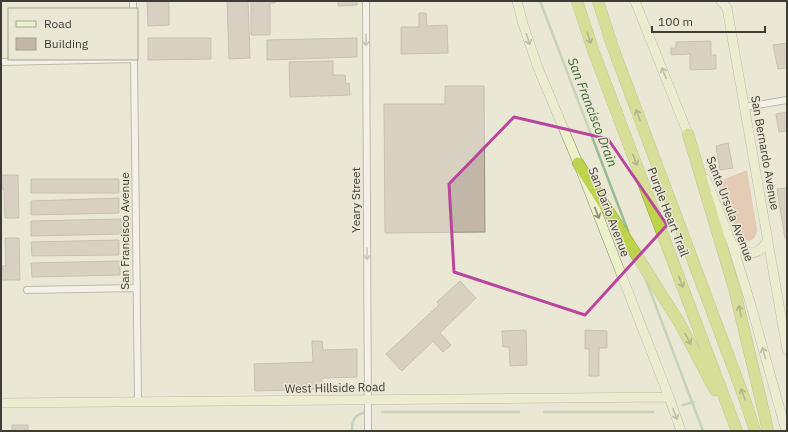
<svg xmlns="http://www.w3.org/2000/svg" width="788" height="432" font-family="'IBM Plex Sans',sans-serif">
<rect width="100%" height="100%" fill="#ebe7d5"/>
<path fill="#daa990" d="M747 170 757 230C756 242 745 245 737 235 734 232 733 225 731 221 726 208 721 195 717 182Z"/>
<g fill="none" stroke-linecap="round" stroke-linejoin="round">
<path stroke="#97bd91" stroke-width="2.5" d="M540 1 628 231
M646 280 703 431
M683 405 693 402
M382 412H519
M544 412H653
M352 431C352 422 353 416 363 413"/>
</g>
<path fill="#c2b6a8" stroke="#9c9083" d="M147 1H169V25L148 26Z
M227 1H248L250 58 229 59Z
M251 1H275V3H270V35H251Z
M338 1H357V5L338 6Z
M419 13H426L427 26 447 25 448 53 401 54V27H419Z
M148 38H211V59L148 60Z
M357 38V57L267 60V40Z
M711 41V55H716V69L690 70V54L671 55V48H676V42Z
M787 43V68L778 69 773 45Z
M333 61V75H345L346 84 349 83 350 95 290 97 289 62Z
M445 86H484L485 232 385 233 384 104H445Z
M787 112V131L779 132 776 114Z
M728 143 733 168 720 170 716 146Z
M1 175H18L19 218H5L4 189H1Z
M31 179H119V193H31Z
M787 188V238H785L777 189Z
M119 198V213L31 215V201Z
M121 219 122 234 31 236V221Z
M5 238H19L20 280H1V266H6Z
M119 240V255L32 256 31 242Z
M120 261V275L32 277 31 263Z
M460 281 476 298 440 333 451 345 443 352 433 341 402 371 386 354 439 305 437 302Z
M526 330 527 365 510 366 509 347H503L502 331Z
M585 330 607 331V348H599V376H589V349H585Z
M312 341H322L323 350 357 349V377L322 378V389L255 391 254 364 313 362Z
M12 425H28V431H12Z"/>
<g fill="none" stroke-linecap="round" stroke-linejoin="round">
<defs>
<path id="street" d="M133 1V9
M366 1 368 431
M134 59 138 402
M1 62 134 59
M745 107 787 100
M27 290 136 288"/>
<path id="secondary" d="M517 1 523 24 538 68 578 163 669 397 681 431
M635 1 690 139
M721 1 727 8 787 350
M706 179 732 244 750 302 786 431
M732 244C747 255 759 258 768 239
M1 403 669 397"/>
<path id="highway" d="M577 1 593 50 737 431
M598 1 612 45 744 397 755 431
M688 134 734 288 765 417 768 431
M578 163 679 322 715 390"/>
</defs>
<use href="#street" stroke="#888474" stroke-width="8"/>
<use href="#secondary" stroke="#888474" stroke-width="10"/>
<use href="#highway" stroke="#909e44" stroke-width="12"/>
<use href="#street" stroke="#fff" stroke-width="6"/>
<use href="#secondary" stroke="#ebf2c9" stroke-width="9"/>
<use href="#highway" stroke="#bdd34c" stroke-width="11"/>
</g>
<defs><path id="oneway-shaft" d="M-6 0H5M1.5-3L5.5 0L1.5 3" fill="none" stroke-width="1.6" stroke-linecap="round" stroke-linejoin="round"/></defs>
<g stroke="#70783e">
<use href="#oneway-shaft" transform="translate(589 38) rotate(72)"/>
<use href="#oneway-shaft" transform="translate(638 115) rotate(-111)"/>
<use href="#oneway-shaft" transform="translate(635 160) rotate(69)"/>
<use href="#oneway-shaft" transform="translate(681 282) rotate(69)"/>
<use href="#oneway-shaft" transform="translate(740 311) rotate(-103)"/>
<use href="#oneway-shaft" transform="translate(688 339) rotate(62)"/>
<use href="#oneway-shaft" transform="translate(743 394) rotate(-110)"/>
</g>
<g stroke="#8b8e78">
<use href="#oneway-shaft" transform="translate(528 39) rotate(72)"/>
<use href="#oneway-shaft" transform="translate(664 73) rotate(-111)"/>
<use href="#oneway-shaft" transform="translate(597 213) rotate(69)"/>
<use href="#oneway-shaft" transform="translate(764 353) rotate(-105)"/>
<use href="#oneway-shaft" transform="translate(675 414) rotate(70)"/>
</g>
<g stroke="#9e9e9a">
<use href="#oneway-shaft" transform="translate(366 40) rotate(90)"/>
<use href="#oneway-shaft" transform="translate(367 254) rotate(90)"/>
</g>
<path d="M0 0H788V432H0ZM514 117 608 139 667 225 585 315 454 272 449 184Z" fill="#ebe7d5" fill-opacity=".55" fill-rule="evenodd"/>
<path fill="none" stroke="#ba459e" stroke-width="3" stroke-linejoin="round" d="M514 117 608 139 667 225 585 315 454 272 449 184Z"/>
<g text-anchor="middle" stroke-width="3" stroke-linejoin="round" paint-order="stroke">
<g font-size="12" fill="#3d3c35" stroke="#ebe7d5">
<text transform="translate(765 153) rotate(80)" y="4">San Bernardo Avenue</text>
<text transform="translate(356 200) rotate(-90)" y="4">Yeary Street</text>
<text transform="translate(730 209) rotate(69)" y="4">Santa Ursula Avenue</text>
<text transform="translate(609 212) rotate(69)" y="4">San Dario Avenue</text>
<text transform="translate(668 212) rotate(69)" y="4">Purple Heart Trail</text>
<text transform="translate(125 231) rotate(-90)" y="4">San Francisco Avenue</text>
<text transform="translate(335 388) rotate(-1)" y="4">West Hillside Road</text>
</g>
<g font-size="13" font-style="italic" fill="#32662b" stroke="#ebe7d5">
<text transform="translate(593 112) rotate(69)" y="5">San Francisco Drain</text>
</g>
</g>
<rect width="788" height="432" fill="none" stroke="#3d3c35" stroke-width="4"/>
<rect x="8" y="8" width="130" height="52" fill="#ebe7d5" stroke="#a5a395"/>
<rect x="16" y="21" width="20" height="6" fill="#ebf2c9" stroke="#a5a395"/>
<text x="44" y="28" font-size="12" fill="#3d3c35">Road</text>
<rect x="16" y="38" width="20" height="12" fill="#c2b6a8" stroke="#a5a395"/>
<text x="44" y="48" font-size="12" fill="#3d3c35">Building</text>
<path d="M652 26v6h113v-6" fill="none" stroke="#3d3c35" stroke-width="2"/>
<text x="658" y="26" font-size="12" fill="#3d3c35" stroke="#ebe7d5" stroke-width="3" paint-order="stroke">100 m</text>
</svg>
